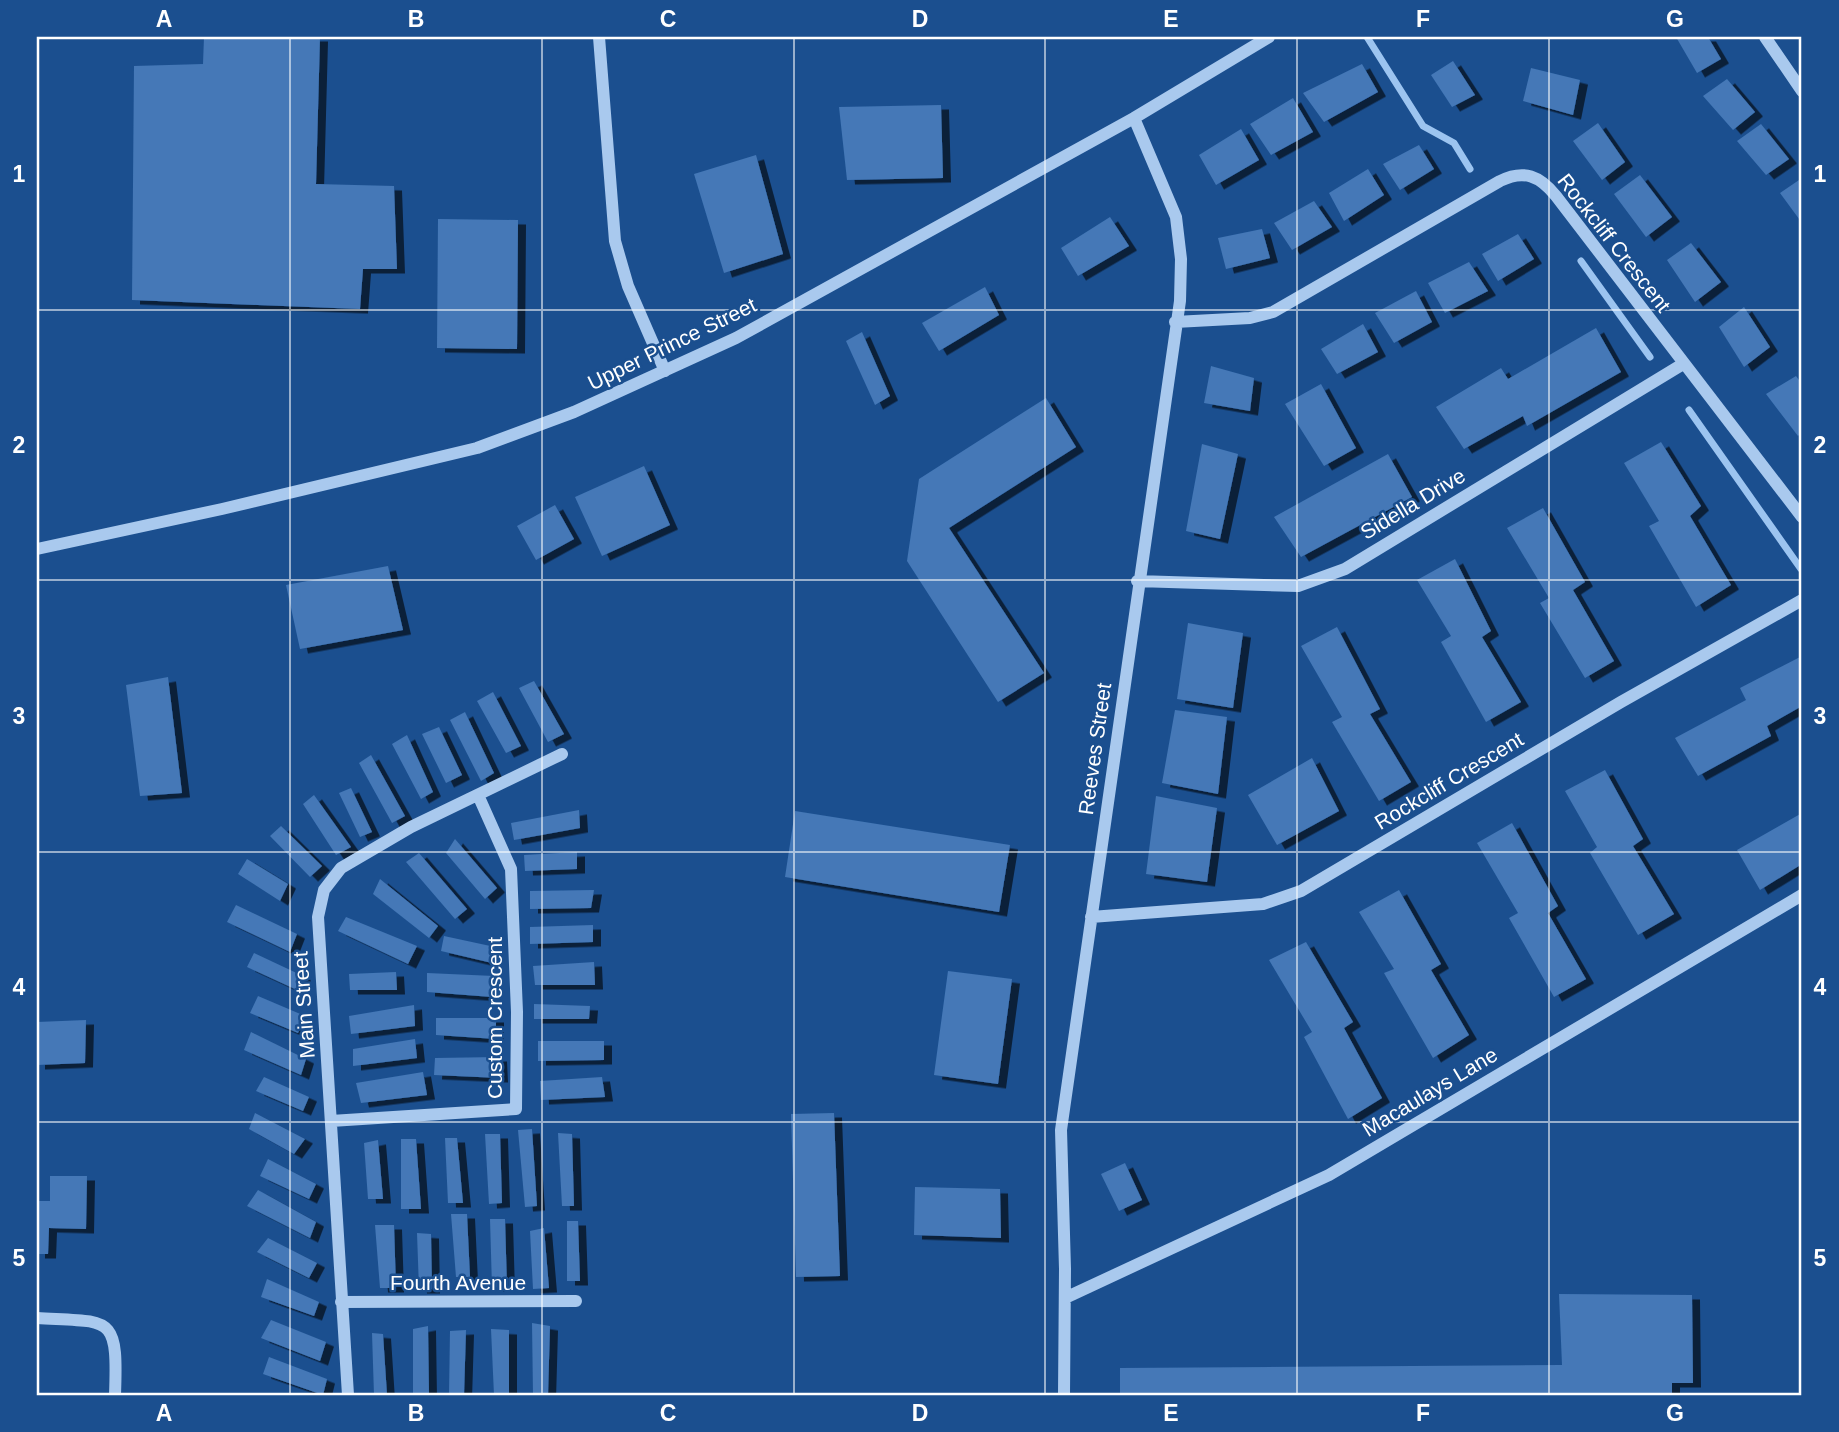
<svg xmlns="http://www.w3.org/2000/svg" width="1839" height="1432" font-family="Arial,sans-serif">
<defs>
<filter id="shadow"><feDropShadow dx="8" dy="4.5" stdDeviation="0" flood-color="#0009"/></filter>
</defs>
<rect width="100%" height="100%" fill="#1b4f8f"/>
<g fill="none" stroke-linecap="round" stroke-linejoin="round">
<path stroke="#9cc4f0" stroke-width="7" d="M1367 37 1423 126 1454 143 1470 169
M1581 261 1650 357
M1689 410 1801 569"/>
</g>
<path fill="#4478b7" filter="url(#shadow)" d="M204 37H320L316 184 394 186 397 269H363L360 309 132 300 134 66 203 64Z
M1676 37H1708L1721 59 1697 73Z
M1453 61 1475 95 1452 107 1431 75Z
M1362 64 1378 92 1324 122 1303 93Z
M1531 68 1580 80 1573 115 1523 101Z
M1727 79 1755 112 1733 130 1703 96Z
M1293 98 1313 132 1271 155 1250 124Z
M941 105 943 178 847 180 839 107Z
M1598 123 1625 162 1602 180 1573 141Z
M1761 124 1789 159 1766 175 1737 141Z
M1241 129 1259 160 1216 185 1199 155Z
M1419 145 1434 169 1400 190 1383 164Z
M756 155 783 254 724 273 694 174Z
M1368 169 1384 195 1344 221 1329 193Z
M1640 175 1672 217 1646 237 1614 194Z
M1802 178V223L1780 193Z
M1314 201 1332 227 1292 250 1274 223Z
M1110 217 1129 246 1078 276 1061 248Z
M438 219 518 220 517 349 437 348Z
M1262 229 1270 258 1226 269 1218 238Z
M1518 234 1534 259 1498 281 1482 254Z
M1691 243 1721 282 1695 302 1667 260Z
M1469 262 1488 291 1445 313 1428 283Z
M985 287 999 315 939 351 922 323Z
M1416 291 1432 322 1394 343 1375 313Z
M1744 307 1770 347 1744 367 1719 327Z
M1363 324 1378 352 1337 374 1321 349Z
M1596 328 1621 372 1527 426 1523 416 1464 449 1436 407 1501 368 1508 379Z
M862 332 890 396 875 405 846 341Z
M1211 366 1254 378 1250 411 1204 403Z
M1796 376 1802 384V432L1798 436 1766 394Z
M1321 384 1356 448 1324 466 1285 404Z
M1046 398 1076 447 949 528 1044 673 998 702 907 561 919 479Z
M1661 442 1701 506 1690 516 1731 585 1696 607 1649 526 1659 521 1624 463Z
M1202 444 1238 454 1220 539 1186 531Z
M1388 454 1412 497 1301 557 1274 517Z
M644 466 670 525 602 556 575 497Z
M555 505 574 539 536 560 517 526Z
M1543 508 1585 582 1573 590 1614 661 1585 678 1540 603 1549 598 1507 528Z
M1455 559 1491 631 1482 637 1521 702 1486 722 1441 642 1451 636 1417 580Z
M388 566 403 630 300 649 286 585Z
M1188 623 1243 633 1233 708 1177 699Z
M1337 627 1380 709 1370 714 1411 782 1379 801 1332 722 1342 717 1301 646Z
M1802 656V706L1767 726 1771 736 1698 776 1675 738 1746 700 1740 688Z
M168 677 182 793 140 796 126 685Z
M534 681 564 734 548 742 519 688Z
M493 692 521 746 506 753 477 701Z
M1175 710 1227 717 1218 794 1162 783Z
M465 712 494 773 481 781 450 720Z
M439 727 462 775 446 783 422 734Z
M407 735 433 792 421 799 392 744Z
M371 755 405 816 392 823 359 763Z
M1312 758 1339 811 1277 845 1248 795Z
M1605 770 1643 839 1633 846 1674 914 1638 935 1590 853 1597 847 1565 791Z
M351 788 372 832 360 837 339 793Z
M314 795 351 847 336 855 303 804Z
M1156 796 1217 808 1207 882 1146 874Z
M579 810 580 828 514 840 511 823Z
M795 811 1010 845 999 912 785 877Z
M1802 813V864L1760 890 1737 850Z
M1512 823 1558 906 1548 913 1586 979 1554 997 1509 918 1518 913 1477 843Z
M281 826 322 866 310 877 270 836Z
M455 839 497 888 485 899 446 853Z
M577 852V869L525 871 524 855Z
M419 853 467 909 455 919 406 862Z
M247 859 288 884 280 901 238 874Z
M380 879 438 926 429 938 373 894Z
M594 890 591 908 530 909V891Z
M1399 890 1441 964 1431 970 1469 1035 1433 1058 1384 973 1394 969 1359 912Z
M236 905 297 934 290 952 227 922Z
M346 917 417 946 408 964 338 931Z
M593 925V942L530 944V927Z
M444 936 495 947 492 963 441 951Z
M1306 942 1353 1022 1344 1028 1382 1098 1348 1119 1304 1037 1312 1032 1269 960Z
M254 953 303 976 297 990 247 967Z
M594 962 595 985H535L533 966Z
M948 971 1012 979 998 1084 934 1075Z
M396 972 397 990H350L349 974Z
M427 973 494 976 492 997 427 992Z
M258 996 305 1016 298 1033 250 1013Z
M534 1004 590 1006 589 1019H534Z
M414 1005 415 1026 351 1034 349 1016Z
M436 1018H496V1039L436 1035Z
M86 1020 85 1063 37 1065V1022Z
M251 1032 306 1059 301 1075 244 1050Z
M415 1039 417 1058 353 1066V1049Z
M538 1041H604V1060L538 1061Z
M499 1057 500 1078 434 1075 435 1058Z
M423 1072 427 1095 361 1103 356 1083Z
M264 1077 309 1097 303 1111 256 1091Z
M602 1077 605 1097 541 1100 540 1081Z
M255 1113 305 1139 294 1154 249 1129Z
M834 1113 840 1276 796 1277 791 1114Z
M532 1129 537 1206 525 1207 518 1130Z
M558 1133 572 1134 574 1206H562Z
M485 1134H500L502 1203 489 1204Z
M445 1138H457L463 1203H448Z
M401 1139H416L421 1209H401Z
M378 1140 383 1199H368L364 1143Z
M268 1159 316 1184 309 1199 260 1176Z
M1125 1163 1142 1200 1119 1211 1101 1174Z
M50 1176H87L86 1229 49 1228 48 1254H37V1201H50Z
M915 1187 1000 1189 1001 1238 914 1235Z
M258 1190 316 1222 310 1238 247 1206Z
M451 1214H467L470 1277H456Z
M490 1219H505L507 1287H492Z
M567 1221H578L580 1281H567Z
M375 1225H394L396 1288H380Z
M544 1228 549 1288 533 1289 530 1231Z
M417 1233 431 1234 432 1289H419Z
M268 1238 317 1263 309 1278 257 1252Z
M267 1279 319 1302 314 1316 261 1297Z
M1559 1294 1692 1295 1693 1383H1672V1395H1120V1368L1562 1365Z
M271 1320 326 1342 320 1361 261 1338Z
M532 1323 550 1326 548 1395H533Z
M428 1326 429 1395H413V1329Z
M491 1329 509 1330V1395H494Z
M466 1330 464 1395H449L450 1331Z
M372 1333 383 1334 387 1395H374Z
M269 1357 327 1379 323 1395 263 1374Z"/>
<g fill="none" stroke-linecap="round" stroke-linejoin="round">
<path stroke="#a9c9ee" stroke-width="12" d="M599 37 615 241 628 286 665 371
M1765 37 1802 91
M1175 322 1250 318 1273 312 1500 181C1524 169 1540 176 1556 196L1802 517
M37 549 222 509 477 448 574 412 736 338 1134 118 1269 37
M1137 581 1298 586 1345 569 1683 364
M1091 917 1263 904 1301 891 1621 702 1802 600
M331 1121 516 1109 517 1012 511 869 478 795
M1065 1298 1329 1175 1802 895
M341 1302 576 1301
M37 1318C112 1322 118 1314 115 1395
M348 1395 318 917 324 890 341 868 411 827 562 754
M1064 1395 1065 1269 1061 1130 1180 301 1181 259 1176 217 1134 118"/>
</g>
<path fill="none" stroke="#fff" stroke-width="2" stroke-opacity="0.55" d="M290 37V1395M542 37V1395M794 37V1395M1045 37V1395M1297 37V1395M1549 37V1395M37 310H1802M37 580H1802M37 852H1802M37 1122H1802"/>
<g text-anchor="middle" stroke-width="5" stroke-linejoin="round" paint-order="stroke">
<g font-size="21" fill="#fff" stroke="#1b4f8f">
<text transform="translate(1614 243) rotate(52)" y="7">Rockcliff Crescent</text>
<text transform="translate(672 344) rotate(-26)" y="7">Upper Prince Street</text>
<text transform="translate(1413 504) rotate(-31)" y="7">Sidella Drive</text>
<text transform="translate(1095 749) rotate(-82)" y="7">Reeves Street</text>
<text transform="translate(1449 781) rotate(-31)" y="7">Rockcliff Crescent</text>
<text transform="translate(304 1005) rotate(-94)" y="7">Main Street</text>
<text transform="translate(495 1018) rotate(-90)" y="7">Custom Crescent</text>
<text transform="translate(1430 1092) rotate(-31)" y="7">Macaulays Lane</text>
<text x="458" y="1290">Fourth Avenue</text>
</g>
</g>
<rect width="1839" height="1432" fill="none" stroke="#1b4f8f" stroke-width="77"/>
<rect x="38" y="38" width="1762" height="1356" fill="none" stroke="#fff" stroke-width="2.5"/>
<g font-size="23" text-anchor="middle" font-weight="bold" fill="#fff">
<text x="164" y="27">A</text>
<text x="416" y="27">B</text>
<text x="668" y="27">C</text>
<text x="920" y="27">D</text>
<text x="1171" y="27">E</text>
<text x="1423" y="27">F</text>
<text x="1675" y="27">G</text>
<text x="19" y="182">1</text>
<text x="1820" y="182">1</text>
<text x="19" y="453">2</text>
<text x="1820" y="453">2</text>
<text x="19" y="724">3</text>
<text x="1820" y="724">3</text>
<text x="19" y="995">4</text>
<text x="1820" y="995">4</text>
<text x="19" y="1266">5</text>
<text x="1820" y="1266">5</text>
<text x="164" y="1421">A</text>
<text x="416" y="1421">B</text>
<text x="668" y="1421">C</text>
<text x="920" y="1421">D</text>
<text x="1171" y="1421">E</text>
<text x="1423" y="1421">F</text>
<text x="1675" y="1421">G</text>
</g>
</svg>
